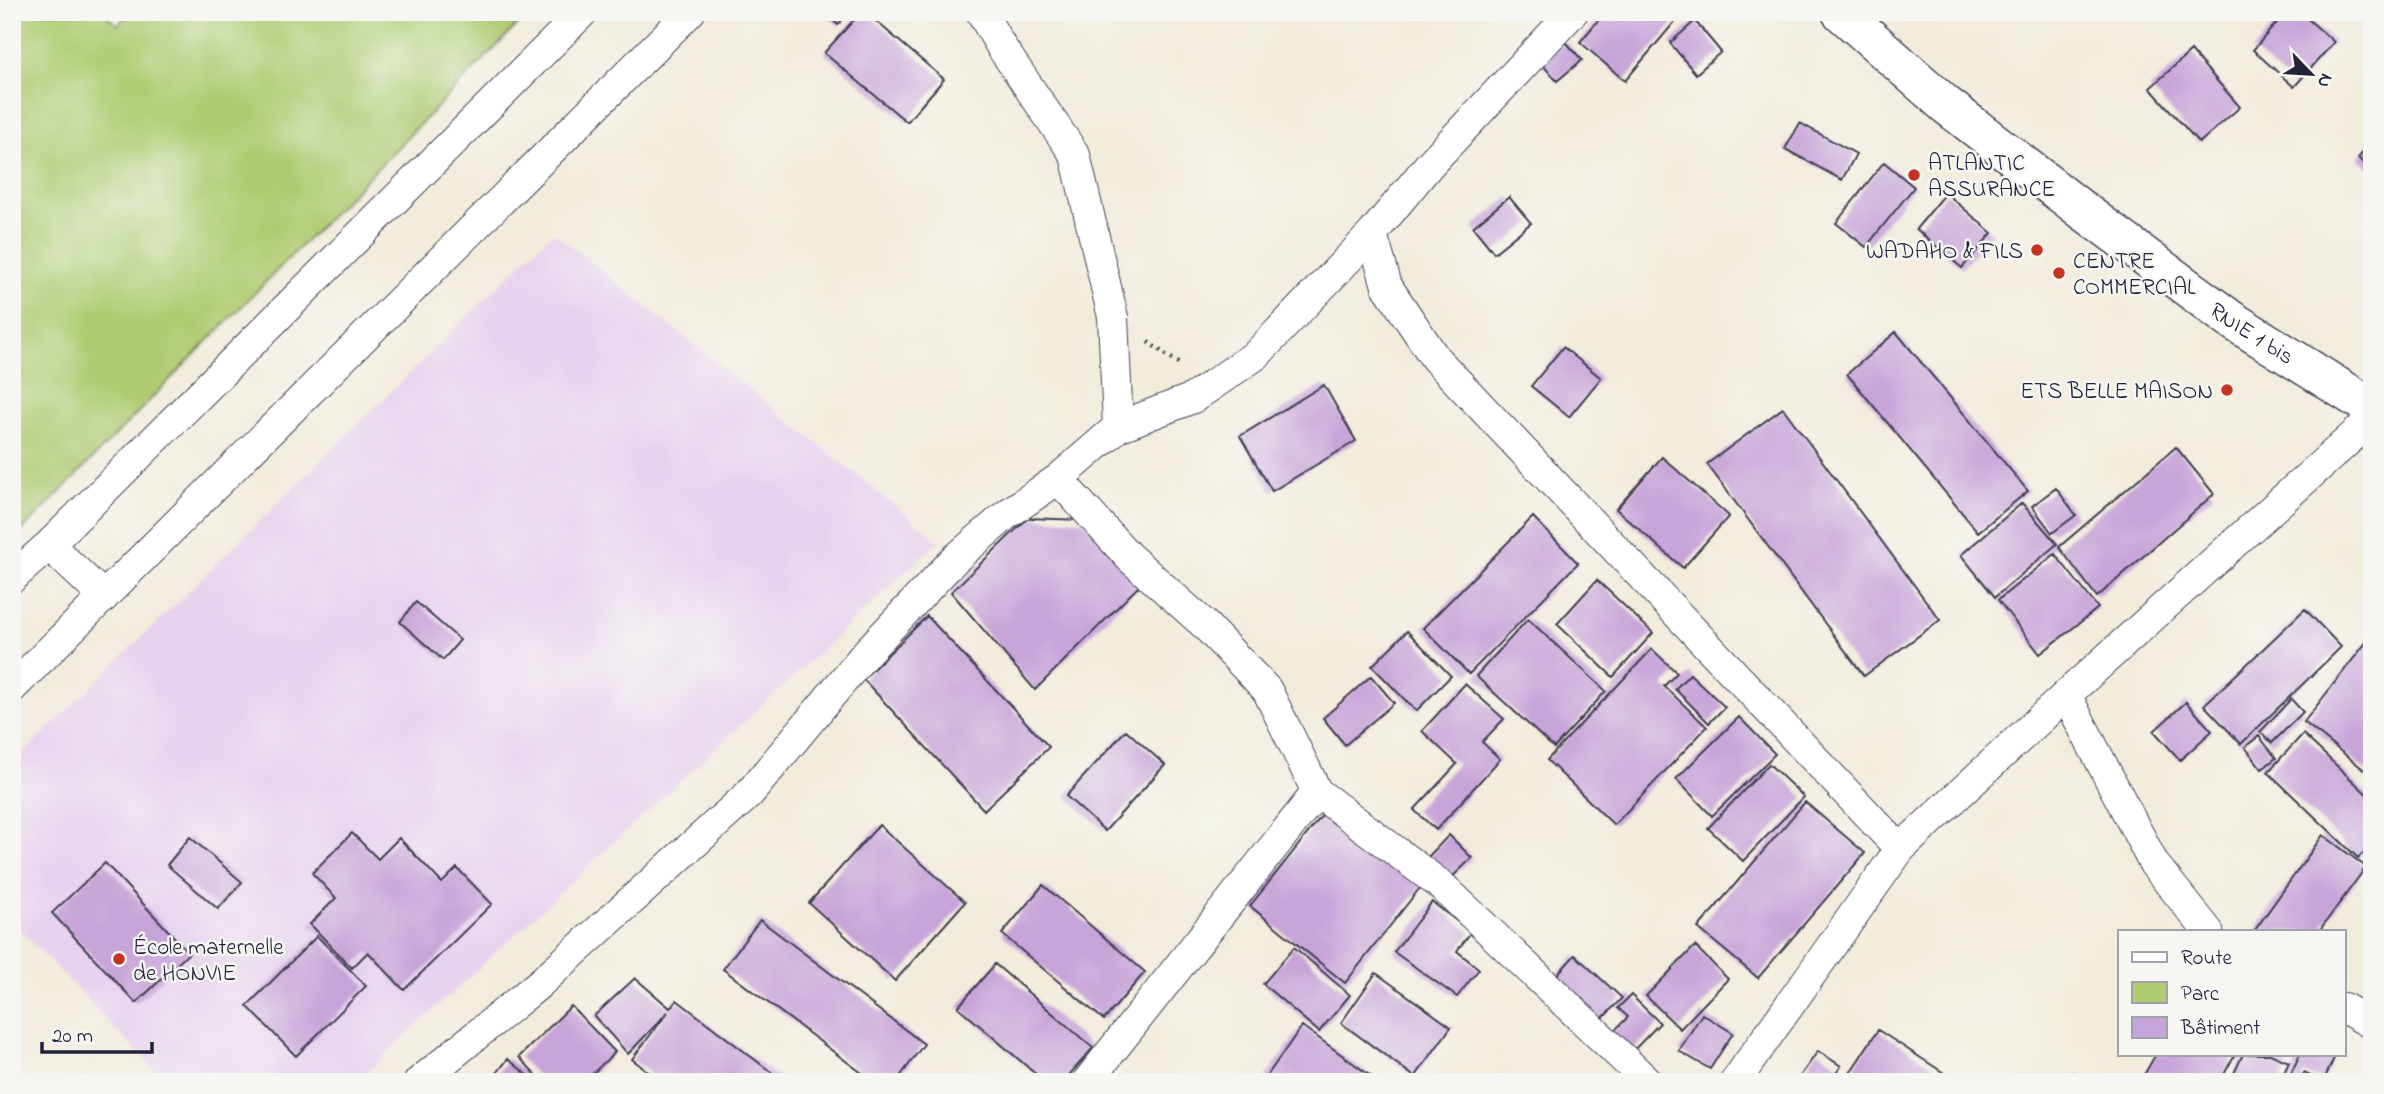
<svg xmlns="http://www.w3.org/2000/svg" width="2384" height="1094" font-family="'Indie Flower',sans-serif">
<rect width="100%" height="100%" fill="#f6f6f2"/>
<filter id="ink" filterUnits="userSpaceOnUse"><feTurbulence type="fractalNoise" baseFrequency=".0143" numOctaves="2"/><feDisplacementMap in="SourceGraphic" scale="14" xChannelSelector="R" yChannelSelector="G"/><feConvolveMatrix kernelMatrix="1 2 1 2 8 2 1 2 1" color-interpolation-filters="sRGB"/></filter>
<filter id="wash" filterUnits="userSpaceOnUse"><feTurbulence type="fractalNoise" baseFrequency=".00686" numOctaves="4" result="noise"/><feDisplacementMap in="SourceGraphic" scale="28" xChannelSelector="R" yChannelSelector="G"/><feGaussianBlur stdDeviation="1.57" result="paint"/><feColorMatrix in="noise" values="0 0 0 0 0 0 0 0 0 0 0 0 0 0 0 0 0 1.4 0 .05"/><feComposite in="paint" operator="in"/></filter>
<g filter="url(#wash)">
<rect width="100%" height="100%" fill="#f2ecdb"/>
<path fill="#e7d2ef" d="M553 232 939 541 356 1082H166L12 921V765Z"/>
<path fill="#afcc72" stroke="#687756" stroke-width="2" d="M12 12H101L118 25 129 12H530L12 541Z"/>
<g id="blocks">
<path fill="#c7a4d9" d="M824 12H849L838 25Z
M861 12H865L944 79 907 122 824 53Z
M1605 12H1683L1625 81 1580 42Z
M2286 12H2300L2334 42 2294 87 2253 50Z
M1695 21 1721 52 1696 74 1670 43Z
M1566 42 1582 60 1557 81 1541 63Z
M2191 51 2240 107 2199 143 2150 88Z
M1800 123 1856 154 1842 180 1785 149Z
M2372 142V169L2358 158Z
M1884 162 1914 187 1866 247 1836 223Z
M1946 193 1992 233 1962 268 1916 229Z
M1509 197 1531 223 1494 253 1473 227Z
M1896 332 2028 491 1978 532 1847 374Z
M1563 347 1601 378 1569 417 1531 386Z
M1324 385 1356 441 1272 491 1240 436Z
M1783 408 1940 620 1864 676 1707 464Z
M2176 447 2214 494 2097 597 2059 547Z
M1662 457 1729 516 1683 568 1616 509Z
M2056 488 2076 515 2052 533 2032 506Z
M2022 503 2057 544 1995 597 1961 555Z
M1533 517 1578 563 1469 674 1423 628Z
M1028 518 1082 520 1144 581 1035 690 951 592Z
M2055 554 2098 608 2040 654 1998 600Z
M1597 580 1653 633 1613 677 1557 624Z
M416 602 460 640 443 660 400 622Z
M2305 609 2341 647 2241 744 2204 705Z
M927 616 1049 747 984 810 863 679Z
M1528 619 1606 691 1554 748 1476 676Z
M1407 631 1451 676 1416 711 1372 666Z
M2372 635V776L2304 722Z
M1652 649 1677 673 1664 686 1707 727 1614 825 1547 760Z
M1690 674 1725 707 1709 723 1675 689Z
M1371 676 1394 703 1345 745 1323 718Z
M1465 684 1504 719 1482 742 1500 759 1436 830 1414 810 1457 764 1422 731Z
M2291 699 2303 712 2272 743 2260 732Z
M2186 702 2212 731 2180 760 2154 731Z
M1739 717 1775 754 1712 816 1676 779Z
M1126 730 1165 765 1105 831 1066 796Z
M2303 734 2372 799V844L2358 858 2268 772Z
M2259 736 2276 758 2262 769 2245 747Z
M1769 764 1804 797 1743 861 1708 828Z
M1805 802 1865 853 1758 978 1698 928Z
M1328 808 1423 884 1345 983 1250 906Z
M879 825 965 902 895 981 809 903Z
M352 833 378 859 399 838 442 883 457 868 492 904 404 990 368 952 352 968 310 924 336 898 312 873Z
M1449 835 1472 858 1448 881 1426 859Z
M2323 835 2366 867 2319 931H2256L2255 930Z
M190 837 242 882 218 909 167 865Z
M105 863 189 953 136 1003 52 913Z
M1043 885 1145 972 1104 1020 1002 934Z
M1432 902 1471 932 1457 951 1479 969 1457 997 1394 952Z
M760 920 924 1044 896 1082H874L723 969Z
M317 936 366 986 296 1056 247 1006Z
M1695 946 1728 979 1680 1029 1646 996Z
M1294 947 1350 995 1319 1032 1263 984Z
M1575 955 1622 998 1600 1021 1553 979Z
M995 964 1093 1048 1063 1082H1045L958 1007Z
M1376 973 1451 1027 1415 1077 1341 1023Z
M635 978 670 1008 677 1000 784 1082H661L632 1059 668 1012 628 1054 594 1016Z
M1631 995 1660 1023 1626 1058 1606 1039 1628 1017 1618 1008Z
M571 1006 615 1052 584 1082H543L519 1057Z
M1702 1014 1733 1033 1710 1069 1679 1051Z
M1302 1026 1379 1082 1264 1080Z
M1878 1030 1944 1073 1938 1082H1844Z
M1818 1051 1841 1066 1830 1082H1796Z
M2156 1054H2235L2220 1082H2140Z
M2243 1054H2270L2289 1062 2280 1082H2230Z
M2300 1054H2336L2323 1082 2304 1073 2302 1078 2311 1082H2287Z
M508 1059 536 1082H490Z
M2077 1073 2093 1082H2072Z"/>
</g>
</g>
<g filter="url(#ink)">
<use href="#blocks" fill-opacity="0" stroke="#414053" stroke-width="2"/>
<g fill="none" stroke-linecap="round" stroke-linejoin="round">
<defs>
<path id="street" d="M981 12 1002 48 1075 155 1113 317 1118 427
M1372 234 1387 286 1435 358 1900 849
M1058 479 1129 557 1204 624 1267 690 1317 792 1442 886 1648 1082
M49 545 104 597
M12 578 49 545 583 12
M12 688 690 12
M2066 695 2154 864 2208 931
M2344 1008 2372 1024
M419 1082 539 984 749 794 866 653 955 559 1006 515 1058 479 1118 427 1193 398 1256 355 1372 234 1429 165 1573 12
M1087 1082 1317 792
M1735 1082 1900 849 2066 695 2372 419"/>
<g id="primary">
<path id="s1" d="M1841 12 1946 105 2082 210 2230 319 2372 408"/>
</g>
</defs>
<use href="#street" stroke="#414053" stroke-width="32"/>
<use href="#primary" stroke="#414053" stroke-width="41"/>
<path stroke="#414053" stroke-width="4.5" stroke-dasharray="2 5" stroke-linecap="butt" d="M1148 342 1181 365"/>
<use href="#street" stroke="#fff" stroke-width="30"/>
<use href="#primary" stroke="#fff" stroke-width="38"/>
</g>
</g>
<g fill="#c8321e" stroke="#f6f6f2" stroke-width="2.5">
<circle cx="1914" cy="175" r="7"/>
<circle cx="2037" cy="250" r="7"/>
<circle cx="2059" cy="273" r="7"/>
<circle cx="2227" cy="390" r="7"/>
<circle cx="119" cy="959" r="7"/>
</g>
<g text-anchor="middle" stroke-width="5" stroke-linejoin="round" paint-order="stroke">
<g font-size="23" fill="#22223b" stroke="#f6f6f2" text-anchor="start">
<text x="1928" y="170">ATLANTIC<tspan x="1928" dy="26">ASSURANCE</tspan></text>
<text x="2023" y="258" text-anchor="end">WADAHO &amp; FILS</text>
<text x="2073" y="268">CENTRE<tspan x="2073" dy="26">COMMERCIAL</tspan></text>
<text x="2213" y="398" text-anchor="end">ETS BELLE MAISON</text>
<text x="133" y="954">École maternelle<tspan x="133" dy="26">de HONVIE</tspan></text>
</g>
<g font-size="23" fill="#22223b" stroke="#f6f6f2">
<text dy="8" stroke="none"><textPath href="#s1" startOffset="522">RNIE 1 bis</textPath></text>
</g>
</g>
<rect width="2384" height="1094" fill="none" stroke="#f6f6f2" stroke-width="42"/>
<rect x="2118" y="930" width="228" height="126" fill="#f6f6f2" stroke="#a1a1a9" stroke-width="2"/>
<rect x="2132" y="952" width="35" height="10" fill="#ffffff" stroke="#a1a1a9" stroke-width="2"/>
<text x="2181" y="964" font-size="21" fill="#22223b">Route</text>
<rect x="2132" y="982" width="35" height="21" fill="#afcc72" stroke="#a1a1a9" stroke-width="2"/>
<text x="2181" y="1000" font-size="21" fill="#22223b">Parc</text>
<rect x="2132" y="1017" width="35" height="21" fill="#c7a4d9" stroke="#a1a1a9" stroke-width="2"/>
<text x="2181" y="1034" font-size="21" fill="#22223b">Bâtiment</text>
<g transform="translate(2311 74) rotate(115)" stroke="#f6f6f2" stroke-width="5" paint-order="stroke">
<path d="M0-5L12 26L0 18L-12 26Z" fill="#22223b"/>
<text y="-10" font-size="19" font-weight="bold" text-anchor="middle" fill="#22223b">N</text>
</g>
<path d="M42 1042v10h110v-10" fill="none" stroke="#22223b" stroke-width="3.5"/>
<text x="52" y="1042" font-size="21" fill="#22223b" stroke="#f6f6f2" stroke-width="5" paint-order="stroke">20 m</text>
</svg>
